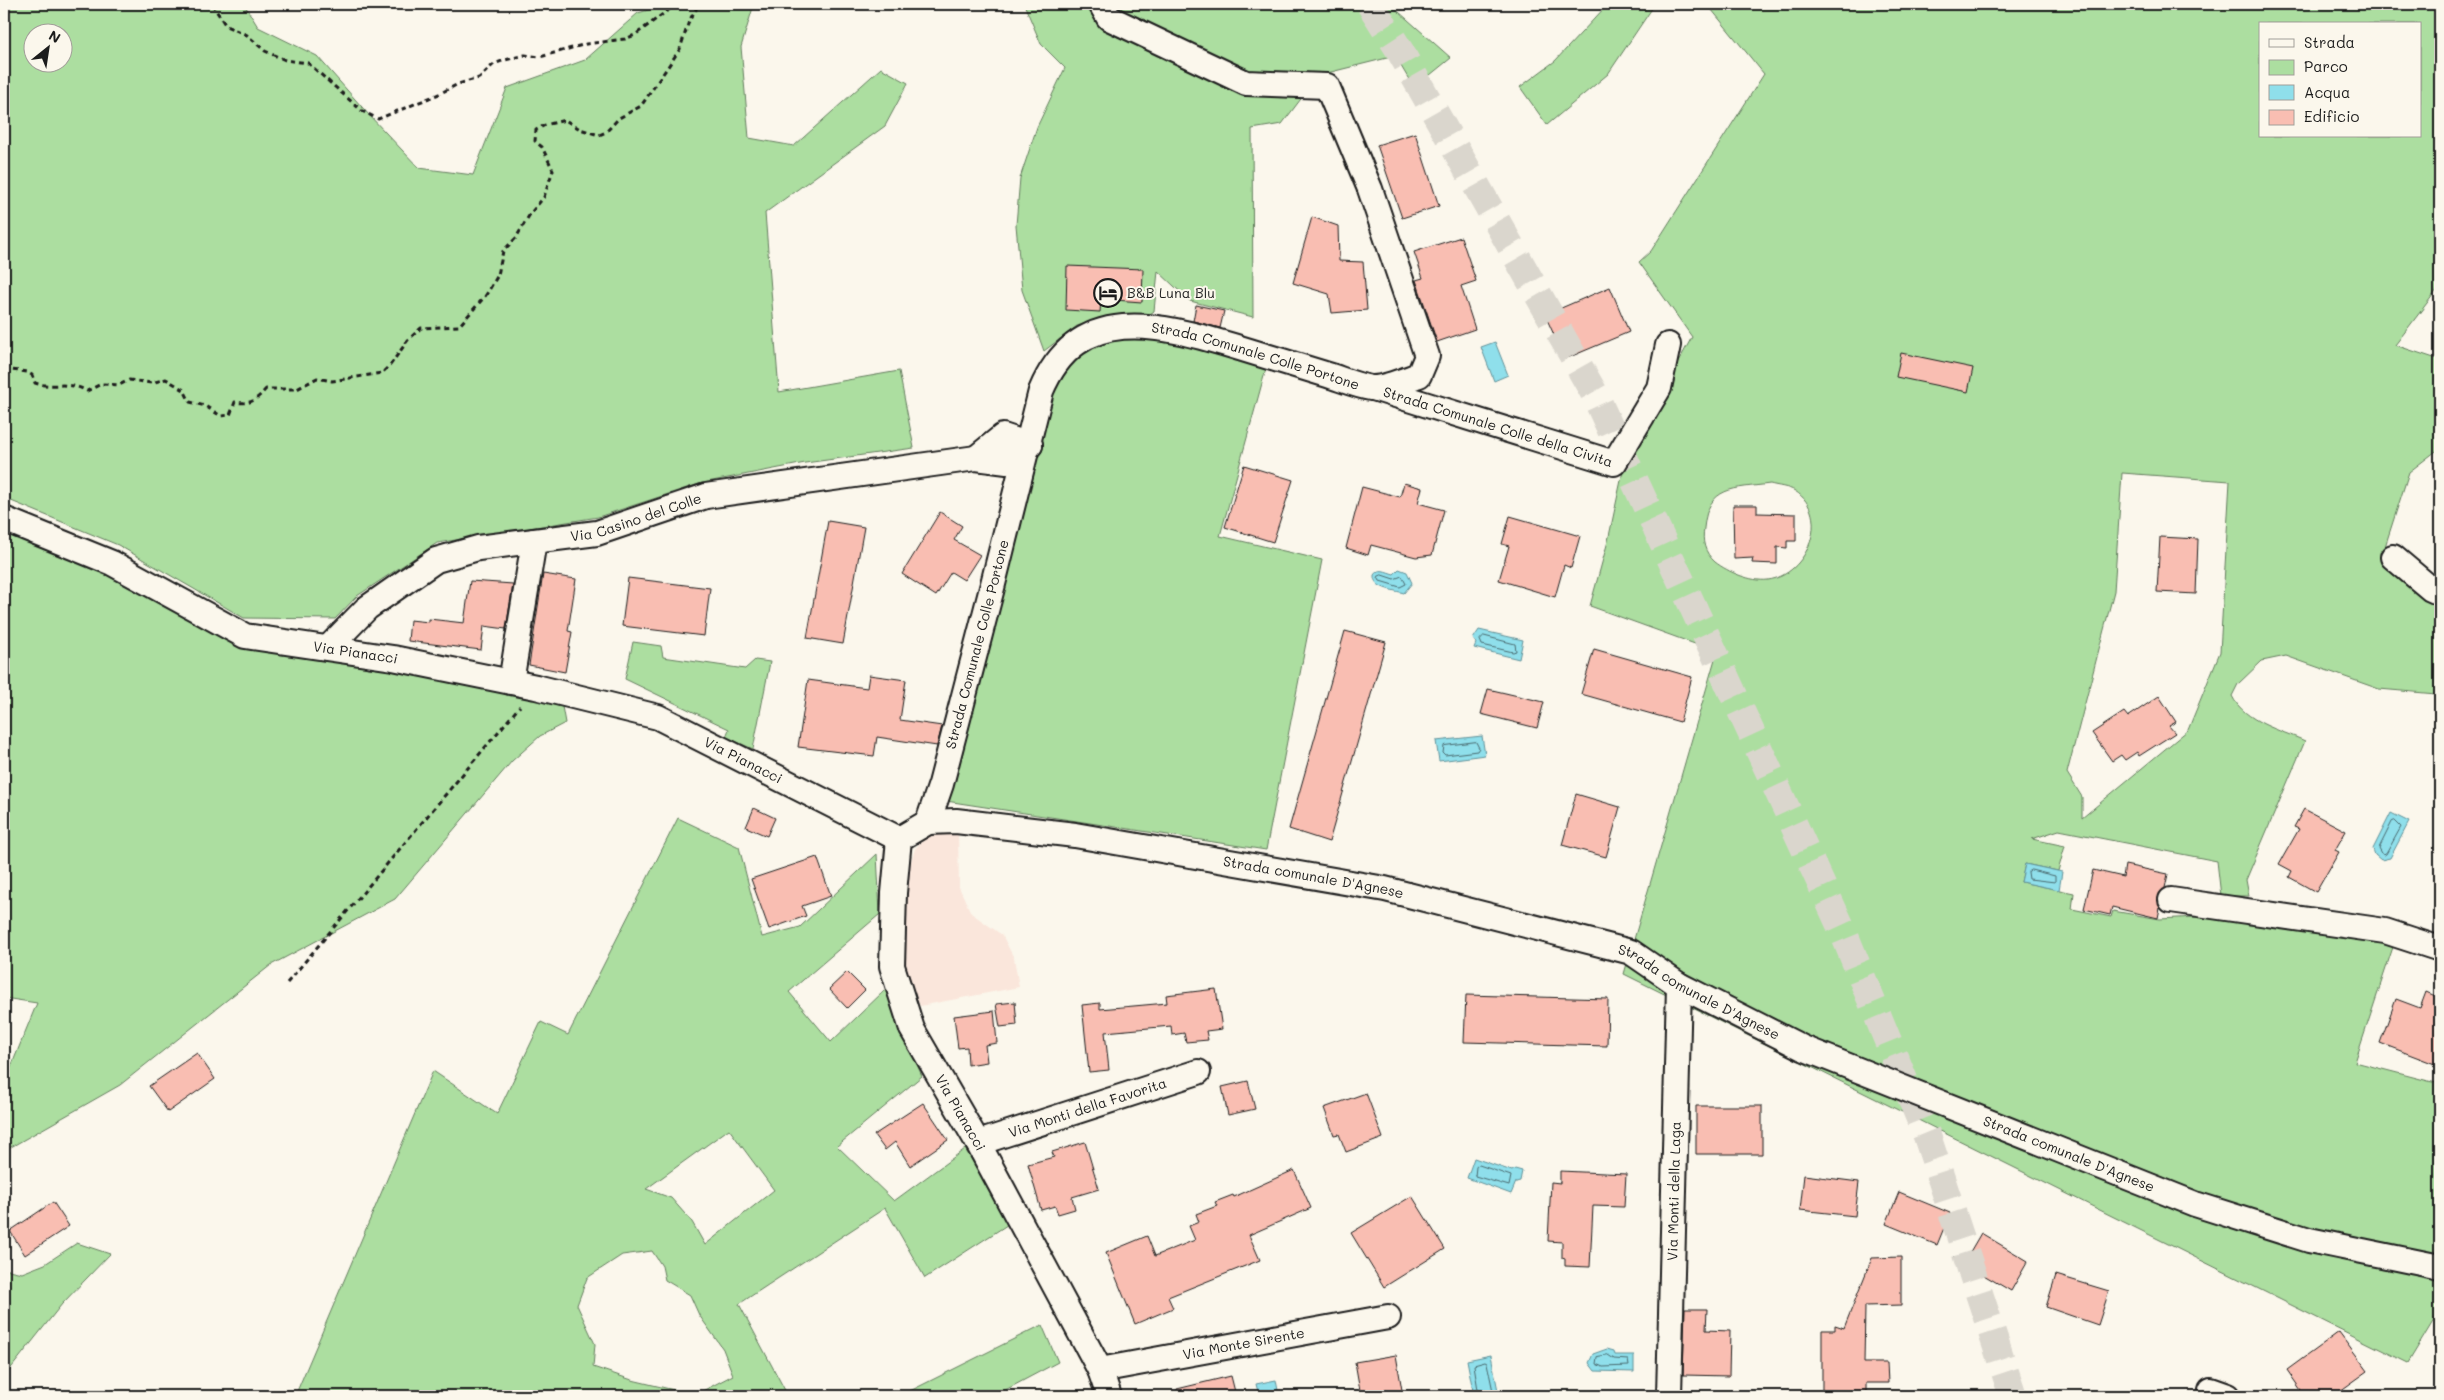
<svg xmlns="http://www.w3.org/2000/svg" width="2444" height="1400" font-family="Mali,sans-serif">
<rect width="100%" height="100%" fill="#fbf7ec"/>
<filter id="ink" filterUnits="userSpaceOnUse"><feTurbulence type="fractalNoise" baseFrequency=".02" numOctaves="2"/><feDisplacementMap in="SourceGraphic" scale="10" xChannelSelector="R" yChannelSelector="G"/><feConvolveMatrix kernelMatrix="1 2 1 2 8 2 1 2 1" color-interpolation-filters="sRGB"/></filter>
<g filter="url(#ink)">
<path fill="#fae6db" d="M943 831H958L959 887 971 913 1002 935 1014 958 1019 987 920 1006 910 983 903 954 904 901 909 867 915 849 926 836Z"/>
<path fill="#acdea0" stroke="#647d5e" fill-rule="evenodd" d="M4 4H244L258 27 317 56 369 115 419 168 473 175 507 88 585 60 638 13 669 4H754L741 47 749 138 794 146 881 68 908 83 885 126 765 213 779 392 899 371 914 448 805 463 702 483 598 517 437 543 357 596 335 619 244 618 118 545 4 498ZM32 32H62V62H32Z
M1024 4H1390L1451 58 1414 88 1395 56 1319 75 1282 124 1252 129 1253 317 1190 301 1158 271 1154 311 1150 314 1107 317 1077 326 1044 351 1022 290 1016 225 1020 178 1037 127 1065 68 1041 44Z
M1608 4H1655L1608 74 1547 125 1520 87 1555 61Z
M1707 4H2440V286L2395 345 2440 360V448L2409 472 2382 556 2440 603V668L2436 694 2379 689 2286 656 2262 661 2238 684 2232 696C2245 722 2280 730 2305 741L2246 880 2249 896H2221L2217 861 2059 830 2032 839 2065 846 2058 871 2025 864 2021 882 2074 893 2072 909 2111 917 2113 911 2160 919 2214 916 2394 944 2355 1062 2440 1084V1310L2408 1363 1624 974 1717 652 1590 606 1608 541 1626 457 1692 337 1639 262 1651 251 1764 74ZM2260 24H2420V136H2260ZM2122 473 2230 481 2220 652 2188 730 2082 818V797L2067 773 2114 591ZM1770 484C1777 486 1789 487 1795 491 1832 515 1807 575 1768 580 1751 582 1728 572 1715 562 1704 552 1702 541 1704 528 1708 485 1734 489 1770 484Z
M1155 335 1267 365 1220 536 1322 560 1266 850 946 801 1051 389C1055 381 1059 369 1065 362 1086 337 1126 335 1155 335Z
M4 528 110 570 215 629 561 701 565 723 540 736 512 761 395 899 271 965 120 1085 4 1151V1084L37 1003 4 998Z
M633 642 661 646 663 657 745 669 755 660 770 662 753 749 726 737 729 729 625 679Z
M678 818 739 847 762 937 800 927 877 854 880 914 789 992 831 1042 885 990 922 1076 837 1146 894 1201 965 1149 1010 1223 925 1278 885 1208 739 1304 788 1396H295L433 1071 497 1114 541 1022 568 1035ZM729 1129 774 1190 705 1245 692 1222 671 1198 646 1189ZM652 1251 662 1266 665 1280 690 1295 699 1315 723 1349 733 1375 695 1395 632 1380 593 1367 595 1344 577 1305 587 1278 622 1255Z
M77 1243 110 1254 62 1304 4 1377V1269L22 1273 45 1264Z
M1042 1325 1058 1362 994 1396H900Z"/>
<path fill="#8fdfeb" stroke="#619198" d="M1495 342 1508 375 1494 381 1481 347Z
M1399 569 1407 572 1412 583 1404 593C1394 590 1373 589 1374 575 1379 567 1386 572 1394 574Z
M1479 630 1523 640 1519 659 1474 648 1476 643 1473 639Z
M1482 736 1485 755 1439 761 1436 741Z
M2391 813 2409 822 2390 858 2381 860 2375 855 2373 849Z
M2025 864 2062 872 2059 890 2021 882Z
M1474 1158 1512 1171 1515 1169 1522 1171 1520 1181 1516 1182 1511 1194 1467 1178Z
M1607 1349 1614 1351 1615 1355H1634V1372L1595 1371 1589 1363 1593 1354Z
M1491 1355 1499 1396H1474L1467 1360Z
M1276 1380 1279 1396H1259L1256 1384Z"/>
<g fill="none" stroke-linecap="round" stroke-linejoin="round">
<path stroke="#4a6a6f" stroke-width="1" d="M1382 575 1394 579 1402 576 1406 584 1400 587 1380 581 1378 577Z
M1484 636 1515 644 1516 651 1513 652 1482 645 1480 640Z
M1476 742 1479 748 1477 751 1445 755 1443 753 1444 746Z
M2395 821 2401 827 2386 854 2383 855 2379 848 2392 822Z
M2031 870 2055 876V882L2029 879 2028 872Z
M1479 1165 1511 1176 1509 1186 1475 1176 1476 1167Z
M1608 1355 1614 1359 1628 1360 1629 1366 1603 1367 1596 1364 1597 1357Z
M1479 1396 1474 1365 1485 1362 1487 1363 1494 1396"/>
</g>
<path fill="#f9beb2" stroke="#1c1c1c" d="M1415 133 1439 206 1402 218 1377 145Z
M1312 217 1338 226 1339 261 1363 262 1367 310 1332 313 1329 294 1293 283Z
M1461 237 1476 281 1461 286 1475 329 1437 342 1416 280 1423 278 1414 252Z
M1067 266 1143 269 1142 302 1101 299 1100 312 1066 310Z
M1610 287 1629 332 1565 359 1545 315Z
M1196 305 1224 311 1220 328 1193 321Z
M1901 353 1973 368 1968 392 1896 377Z
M1244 465 1293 480 1273 542 1225 527Z
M1404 483 1422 488 1418 503 1444 510 1432 555 1416 557 1371 545 1368 555 1346 548 1362 487 1400 497Z
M1733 505H1757V513L1796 514V541H1787V548L1777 547V564L1752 563 1753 558 1734 559Z
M940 512 962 526 954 540 980 555 964 580 951 572 936 596 902 574Z
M1510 516 1580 536 1571 568 1564 565 1555 597 1499 580 1509 546 1502 544Z
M828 521 864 527 843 644 807 638Z
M2160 537 2198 539 2196 594 2157 592Z
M543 574 576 579 568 631 572 632 565 672 529 665Z
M628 578 710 588 704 636 622 626Z
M470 581 513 584 506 629 484 626 481 650 408 641 410 620 429 622V619L464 623Z
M1345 631 1386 642 1329 842 1289 829Z
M1594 649 1692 677 1680 722 1581 694Z
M869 675 906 680 900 720 942 726 937 746 877 737 874 756 798 747 808 680 867 688Z
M1488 689 1544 702 1537 728 1481 714Z
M2159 696 2176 722 2169 726 2175 733 2139 756 2137 752 2125 760 2121 755 2112 761 2092 733 2124 712 2128 717Z
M1576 794 1620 807 1606 857 1562 845Z
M754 808 775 818 767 836 746 827Z
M2304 809 2346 831 2335 850 2339 852 2316 892 2289 877 2292 871 2279 864 2299 829 2294 827Z
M817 857 831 896 802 906 806 916 769 929 751 879Z
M2125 865 2168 874 2165 888 2158 898 2160 908 2158 918 2112 907 2110 915 2084 909 2093 870 2123 877Z
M847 972 865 990 847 1008 829 989Z
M1216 989 1222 1029 1206 1031 1208 1040 1186 1042 1184 1033 1172 1035 1171 1026 1105 1032 1109 1070 1089 1072 1082 1005 1100 1003V1009L1167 1003 1166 995Z
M2426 992 2440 998V1066L2380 1043 2396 999 2420 1008Z
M1466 995 1608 999 1607 1046 1464 1042Z
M1015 1002 1017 1025 1000 1027 996 1004Z
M994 1011 997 1043 985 1045 987 1062 968 1065 967 1047 958 1048 954 1016Z
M197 1053 215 1079 168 1112 149 1086Z
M1248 1081 1255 1109 1228 1115 1222 1087Z
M1366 1093 1383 1138 1346 1152 1339 1134 1334 1135 1324 1108Z
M923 1103 948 1140 910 1166 895 1142 885 1150 874 1135Z
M1696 1106H1762V1154H1696Z
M1085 1142 1099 1189 1072 1197 1075 1209 1058 1214 1055 1206 1041 1210 1028 1164 1054 1157 1052 1152Z
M1294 1170 1311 1208 1249 1235 1260 1260 1168 1297 1173 1308 1135 1324 1106 1253 1147 1236 1155 1256 1195 1240 1189 1226 1199 1222 1196 1214 1217 1206 1215 1202 1233 1195 1234 1197Z
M1560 1171 1626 1174 1624 1207 1593 1206 1590 1267 1565 1266V1259L1562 1258V1242L1548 1241 1551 1182 1560 1183Z
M1804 1175 1859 1182 1855 1216 1800 1210Z
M1899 1192 1950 1213 1937 1245 1886 1224Z
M1412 1196 1445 1249 1384 1287 1351 1233Z
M53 1202 69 1226 25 1255 10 1231Z
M1981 1233 2028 1261 2011 1291 1953 1257H1967Z
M1901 1257V1305L1865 1306 1864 1363H1887L1888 1383H1866V1396H1822V1330H1835V1325L1844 1328 1872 1258Z
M2056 1275 2109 1291 2098 1325 2046 1307Z
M1685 1309H1707L1706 1330 1730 1331 1729 1376 1683 1375Z
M2339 1332 2368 1371 2333 1396H2305L2287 1370Z
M1396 1355 1403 1396H1361L1355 1362Z
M1231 1376 1236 1396H1178L1177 1389Z"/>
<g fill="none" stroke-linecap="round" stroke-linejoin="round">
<path stroke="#dad6cd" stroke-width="28" stroke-dasharray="28 14" stroke-linecap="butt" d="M1370 4 1400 51 1594 393 1842 929 1927 1136 2013 1396"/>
<defs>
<g id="minor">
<path id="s1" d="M1373 388 1614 463 1659 388 1668 345"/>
<path d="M976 458 1003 436 1030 445"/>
<path id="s2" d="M4 519 112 563 245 636 393 658 536 687 658 717 899 839"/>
<path d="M2393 557 2431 589 2440 593"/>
<path id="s3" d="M328 648 367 608 436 560 478 548 597 533 706 496 976 458 1007 462 1030 445"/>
<path d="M511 682 534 541"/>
<path id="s4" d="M928 822 956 821 1075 835 1385 889 1631 952 1679 985 1803 1048 2195 1204 2309 1240 2440 1267"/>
<path id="s5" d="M899 839 928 822 941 784 993 584 1041 391C1078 302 1159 324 1233 346 1265 356 1296 365 1328 375 1341 379 1357 386 1371 388 1383 389 1407 379 1419 375L1427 356 1370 189 1327 86 1246 83 1109 18 1101 4"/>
<path id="s6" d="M899 839 894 893 892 966 912 1029 978 1143 1100 1370 1109 1396"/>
<path d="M2171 900 2385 931 2440 949"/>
<path id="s7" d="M978 1143 1198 1072"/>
<path id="s8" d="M1100 1370 1388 1317"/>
<path d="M2211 1390 2228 1396"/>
<path id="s9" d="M1669 1396 1679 985"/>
</g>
</defs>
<use href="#minor" stroke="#1c1c1c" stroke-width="28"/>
<path stroke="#1c1c1c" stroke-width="3" stroke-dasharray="5 4" stroke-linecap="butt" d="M212 4 226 26 247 35 265 51 285 60 308 63 362 111 378 119 439 94 458 84 479 78 494 64 505 60 525 55 540 57 586 44 625 39 635 35 675 5 684 4
M687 4 699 5
M4 369 27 372 32 375 35 383C53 389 67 380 87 391L101 384 119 385 129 380 151 383 166 379 184 390 190 402 205 406 221 416 230 415 235 402C251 405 256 400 266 389H297L317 378 332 381 382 373 391 364 408 340 421 328 459 326 486 295 498 275 503 251 516 238 530 214 544 197 553 170 542 147 535 141 536 130 545 125 565 120 580 129 599 135 606 132 619 118 641 106 680 49 689 21 699 4
M287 983 520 706"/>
<use href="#minor" stroke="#fbf7ec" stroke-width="24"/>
</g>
</g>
<defs>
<symbol id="hotel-ring" viewBox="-11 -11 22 22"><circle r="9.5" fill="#fbf7ec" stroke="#1c1c1c" stroke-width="1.5"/><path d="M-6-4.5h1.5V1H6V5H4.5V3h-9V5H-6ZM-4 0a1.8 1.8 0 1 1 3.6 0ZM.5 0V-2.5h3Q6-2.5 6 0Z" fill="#1c1c1c"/></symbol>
</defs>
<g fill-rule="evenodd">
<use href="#hotel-ring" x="1092" y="277" width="32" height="32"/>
</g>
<g text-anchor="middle" stroke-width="4" stroke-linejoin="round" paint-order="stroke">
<g font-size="14" fill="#1c1c1c" stroke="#fbf7ec" text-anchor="start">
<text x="1127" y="298">B&amp;B Luna Blu</text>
</g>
<g font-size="14" fill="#1c1c1c" stroke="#fbf7ec">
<text dy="5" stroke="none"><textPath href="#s5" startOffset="726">Strada Comunale Colle Portone</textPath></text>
<text dy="5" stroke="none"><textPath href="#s1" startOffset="131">Strada Comunale Colle della Civita</textPath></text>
<text dy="5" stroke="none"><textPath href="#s3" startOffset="345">Via Casino del Colle</textPath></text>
<text dy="5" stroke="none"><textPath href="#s5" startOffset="218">Strada Comunale Colle Portone</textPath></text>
<text dy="5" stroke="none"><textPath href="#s2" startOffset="380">Via Pianacci</textPath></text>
<text dy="5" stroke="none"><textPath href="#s2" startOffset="785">Via Pianacci</textPath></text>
<text dy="5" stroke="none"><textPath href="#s4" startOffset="390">Strada comunale D'Agnese</textPath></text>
<text dy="5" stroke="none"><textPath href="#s4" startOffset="795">Strada comunale D'Agnese</textPath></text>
<text dy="5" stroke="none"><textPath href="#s7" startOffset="115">Via Monti della Favorita</textPath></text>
<text dy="5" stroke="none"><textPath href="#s6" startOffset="290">Via Pianacci</textPath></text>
<text dy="5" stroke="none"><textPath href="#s4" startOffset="1200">Strada comunale D'Agnese</textPath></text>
<text dy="5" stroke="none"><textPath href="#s9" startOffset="205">Via Monti della Laga</textPath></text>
<text dy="5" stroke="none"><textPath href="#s8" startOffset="146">Via Monte Sirente</textPath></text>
</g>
</g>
<rect width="2444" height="1400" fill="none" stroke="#fbf7ec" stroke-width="20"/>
<rect x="10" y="10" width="2424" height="1380" fill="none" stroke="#1c1c1c" stroke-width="2" filter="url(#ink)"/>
<rect x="2259" y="22" width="162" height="115" fill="#fbf7ec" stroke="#a29f99"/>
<rect x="2269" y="39" width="25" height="8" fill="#fbf7ec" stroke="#a29f99"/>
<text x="2304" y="48" font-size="15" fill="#1c1c1c">Strada</text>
<rect x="2269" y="60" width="25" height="15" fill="#acdea0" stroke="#a29f99"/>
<text x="2304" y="72" font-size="15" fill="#1c1c1c">Parco</text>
<rect x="2269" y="85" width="25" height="15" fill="#8fdfeb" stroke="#a29f99"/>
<text x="2304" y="98" font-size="15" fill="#1c1c1c">Acqua</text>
<rect x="2269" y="110" width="25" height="15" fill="#f9beb2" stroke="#a29f99"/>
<text x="2304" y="122" font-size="15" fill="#1c1c1c">Edificio</text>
<g transform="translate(48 48) rotate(30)"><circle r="24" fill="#fbf7ec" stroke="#a29f99"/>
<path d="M0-4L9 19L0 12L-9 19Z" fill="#1c1c1c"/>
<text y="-8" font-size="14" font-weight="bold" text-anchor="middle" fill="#1c1c1c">N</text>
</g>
</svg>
